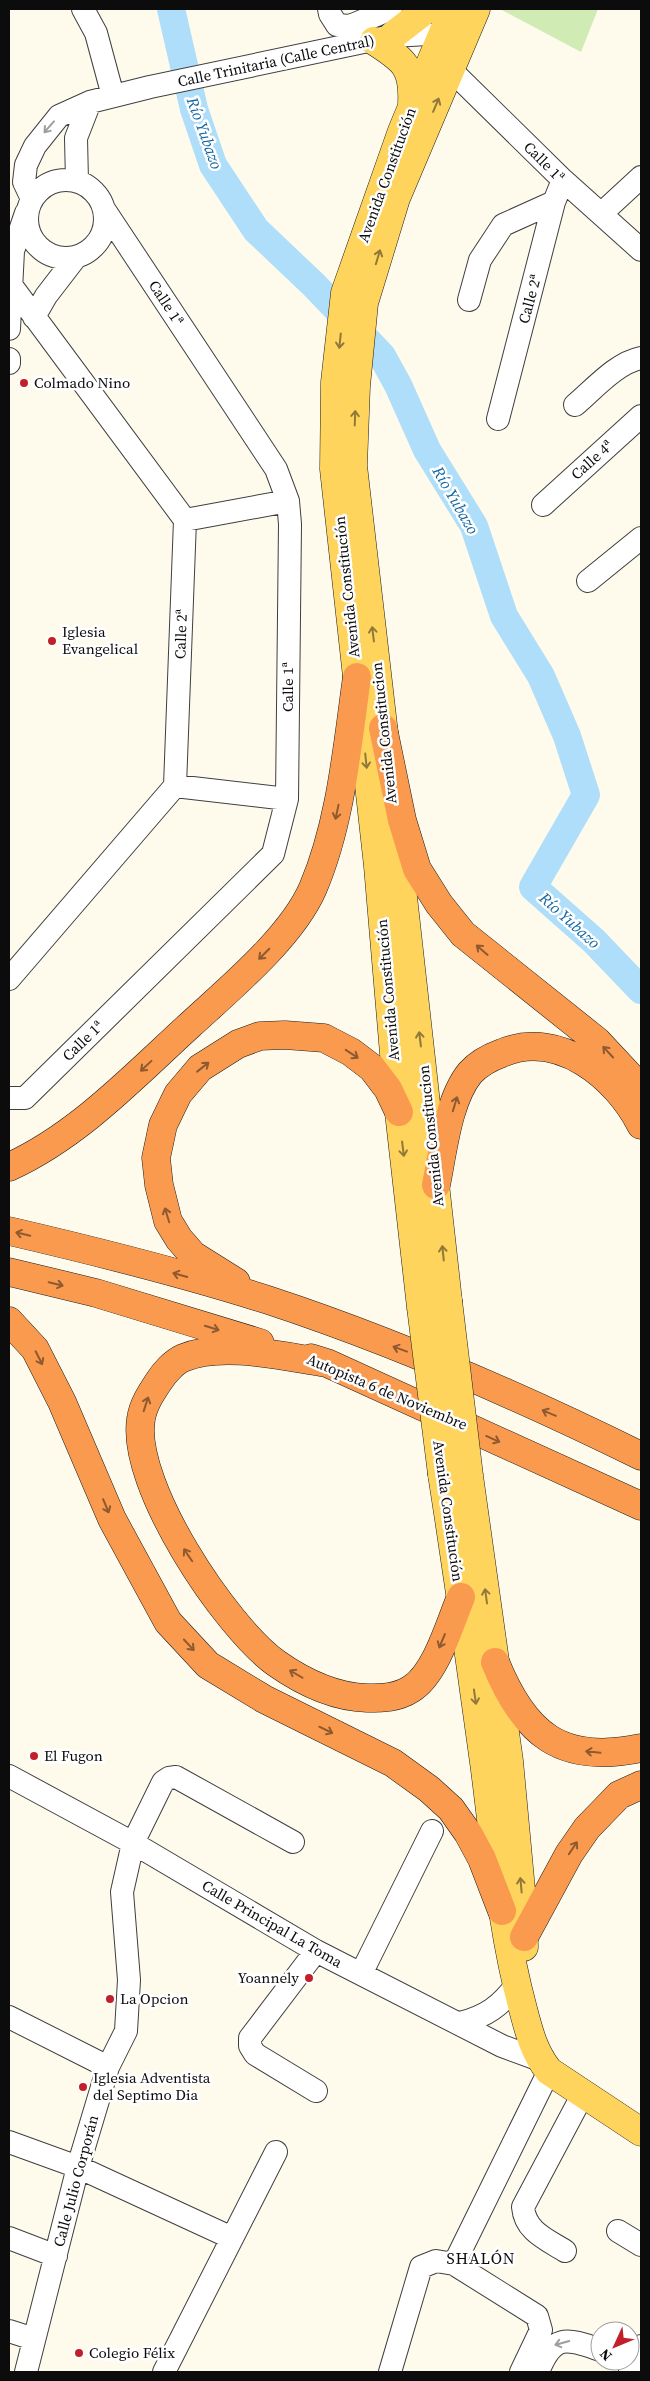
<svg xmlns="http://www.w3.org/2000/svg" width="650" height="2381" font-family="'Source Serif 4',serif">
<rect width="100%" height="100%" fill="#fffbec"/>
<path fill="#d1ebb4" d="M500 9H598L581 52Z"/>
<g fill="none" stroke-linecap="round" stroke-linejoin="round">
<path stroke="#aedef9" stroke-width="28" d="M171 9 194 109 213 165 256 230 314 285 382 356 398 385 427 450 474 526 504 616 541 676 567 736 586 795 533 887 594 941 641 990"/>
<defs>
<path id="minor" d="M83 9 96 33 113 96
M329 9 330 14 337 25 350 26 391 9
M451 70 563 180 641 250
M27 219a39 39 0 1 1 78 0a39 39 0 1 1-78 0Z
M77 181 76 138 90 102
M32 199 24 182 26 165 35 146 59 116 90 102 150 87 392 36 428 34 456 45
M602 213 641 177
M469 300 480 260 503 225 554 202
M34 317 46 296 76 257
M9 329 13 251 26 213
M9 359V363
M575 405C594 389 616 363 641 358
M498 419 554 202 563 180
M543 505 641 416
M185 520 288 501
M588 581 641 538
M175 786 287 799
M9 979 175 786 185 520 11 285
M9 1098H25L273 854 287 799 290 524 288 501 276 469 104 209
M9 1776 133 1843 316 1951 502 2046 540 2060
M361 1974 432 1831
M9 2017 108 2067
M460 2023C485 2017 501 2006 516 1985
M316 2091 255 2054 250 2046V2038L316 1951
M9 2142 78 2167 232 2238
M618 2231 641 2245
M9 2238 56 2256
M565 2251C546 2239 525 2231 523 2207L583 2094
M454 2264 549 2071
M9 2331 34 2339
M26 2372 78 2167 108 2067 126 2031 129 1980 122 1892 133 1843 163 1782 169 1778 176 1777 293 1842
M164 2372 276 2152
M390 2372 421 2267 436 2261 454 2264 537 2316 541 2330 521 2372
M538 2372C553 2335 565 2337 600 2350
M630 2372 641 2346"/>
<path id="major" d="M392 36 427 9
M374 41C404 60 414 67 412 104
M386 751 353 466 356 386 364 303 396 198 476 9
M394 816 448 1301
M421 1307 399 1112 378 866 334 469 335 382 345 293 402 131 453 9
M442 1474C457 1570 471 1666 484 1762 495 1845 501 1928 523 2009 529 2032 534 2052 549 2071L641 2132
M469 1476 509 1761 523 1911 524 1947"/>
<path id="highway" d="M383 728 402 820 417 869 439 904 463 934 597 1041 641 1088
M9 1167C79 1135 134 1076 190 1025 229 989 292 937 313 888 341 822 347 748 357 677
M436 1185C443 1151 448 1100 470 1073 479 1063 491 1057 502 1053 559 1029 617 1077 641 1125
M9 1231C95 1251 183 1273 268 1300 396 1342 521 1397 641 1456
M9 1272 96 1293 260 1343
M236 1282 193 1255 179 1239 168 1221 159 1185 156 1158 163 1125 178 1094 200 1068 238 1044 260 1036 285 1035 324 1038 351 1052 372 1068 388 1089 399 1112
M9 1321 35 1349 62 1402 112 1519 168 1622 208 1665 264 1699 393 1763 429 1789 451 1809 468 1833 482 1859 502 1911
M311 1358 327 1363 641 1506
M327 1363C286 1357 222 1341 183 1358 174 1362 164 1373 159 1381 151 1393 143 1405 141 1419 130 1484 225 1626 276 1663 303 1682 334 1697 367 1698 383 1698 397 1698 411 1689 436 1674 450 1623 461 1597
M495 1662C524 1734 561 1765 641 1748
M524 1937 569 1854 587 1828 619 1795 641 1785"/>
</defs>
<use href="#minor" stroke="#3f3f3f" stroke-width="24"/>
<use href="#major" stroke="#1d1d1d" stroke-width="29"/>
<use href="#highway" stroke="#1d1d1d" stroke-width="29"/>
<use href="#minor" stroke="#fff" stroke-width="22"/>
<use href="#major" stroke="#fed45d" stroke-width="28"/>
<use href="#highway" stroke="#fa9a4e" stroke-width="28"/>
<defs>
<path id="major-bridge" d="M448 1301 469 1476
M421 1307 442 1474"/>
</defs>
<use href="#major-bridge" stroke="#1d1d1d" stroke-width="29" stroke-linecap="butt"/>
<use href="#major-bridge" stroke="#fed45d" stroke-width="28"/>
</g>
<defs><path id="oneway-shaft" d="M-6 0H5M1.5-3L5.5 0L1.5 3" fill="none" stroke-width="1.6" stroke-linecap="round" stroke-linejoin="round" transform="scale(1.25)"/></defs>
<g stroke="#917a39">
<use href="#oneway-shaft" transform="translate(436 105) rotate(-67)"/>
<use href="#oneway-shaft" transform="translate(378 257) rotate(-73)"/>
<use href="#oneway-shaft" transform="translate(340 341) rotate(96)"/>
<use href="#oneway-shaft" transform="translate(355 418) rotate(-88)"/>
<use href="#oneway-shaft" transform="translate(373 634) rotate(-97)"/>
<use href="#oneway-shaft" transform="translate(366 761) rotate(84)"/>
<use href="#oneway-shaft" transform="translate(420 1039) rotate(-97)"/>
<use href="#oneway-shaft" transform="translate(403 1149) rotate(83)"/>
<use href="#oneway-shaft" transform="translate(443 1253) rotate(-96)"/>
<use href="#oneway-shaft" transform="translate(486 1596) rotate(-98)"/>
<use href="#oneway-shaft" transform="translate(475 1697) rotate(82)"/>
<use href="#oneway-shaft" transform="translate(521 1885) rotate(-95)"/>
</g>
<g stroke="#9e9e9e">
<use href="#oneway-shaft" transform="translate(49 127) rotate(131)"/>
<use href="#oneway-shaft" transform="translate(562 2343) rotate(164)"/>
</g>
<g stroke="#8f5a30">
<use href="#oneway-shaft" transform="translate(337 812) rotate(102)"/>
<use href="#oneway-shaft" transform="translate(482 950) rotate(-139)"/>
<use href="#oneway-shaft" transform="translate(264 954) rotate(135)"/>
<use href="#oneway-shaft" transform="translate(608 1052) rotate(-133)"/>
<use href="#oneway-shaft" transform="translate(352 1054) rotate(33)"/>
<use href="#oneway-shaft" transform="translate(146 1066) rotate(137)"/>
<use href="#oneway-shaft" transform="translate(203 1067) rotate(-38)"/>
<use href="#oneway-shaft" transform="translate(455 1104) rotate(-73)"/>
<use href="#oneway-shaft" transform="translate(167 1215) rotate(-107)"/>
<use href="#oneway-shaft" transform="translate(23 1234) rotate(-167)"/>
<use href="#oneway-shaft" transform="translate(180 1275) rotate(-164)"/>
<use href="#oneway-shaft" transform="translate(56 1284) rotate(13)"/>
<use href="#oneway-shaft" transform="translate(212 1328) rotate(17)"/>
<use href="#oneway-shaft" transform="translate(400 1349) rotate(-160)"/>
<use href="#oneway-shaft" transform="translate(39 1358) rotate(63)"/>
<use href="#oneway-shaft" transform="translate(146 1404) rotate(-72)"/>
<use href="#oneway-shaft" transform="translate(549 1413) rotate(-157)"/>
<use href="#oneway-shaft" transform="translate(493 1439) rotate(24)"/>
<use href="#oneway-shaft" transform="translate(106 1506) rotate(67)"/>
<use href="#oneway-shaft" transform="translate(188 1555) rotate(-124)"/>
<use href="#oneway-shaft" transform="translate(442 1641) rotate(113)"/>
<use href="#oneway-shaft" transform="translate(189 1645) rotate(47)"/>
<use href="#oneway-shaft" transform="translate(296 1674) rotate(-150)"/>
<use href="#oneway-shaft" transform="translate(326 1730) rotate(26)"/>
<use href="#oneway-shaft" transform="translate(593 1752) rotate(-174)"/>
<use href="#oneway-shaft" transform="translate(573 1848) rotate(-56)"/>
</g>
<g fill="#c21f2a" stroke="#fff" stroke-width="2">
<circle cx="24" cy="383" r="5"/>
<circle cx="52" cy="641" r="5"/>
<circle cx="34" cy="1756" r="5"/>
<circle cx="309" cy="1978" r="5"/>
<circle cx="110" cy="1999" r="5"/>
<circle cx="83" cy="2087" r="5"/>
<circle cx="79" cy="2353" r="5"/>
</g>
<g text-anchor="middle" stroke-width="5" stroke-linejoin="round" paint-order="stroke">
<g font-size="15" fill="#0c0c0c" stroke="#fff">
<text transform="translate(276 61) rotate(-12)" y="5">Calle Trinitaria (Calle Central)</text>
<text transform="translate(544 162) rotate(45)" y="5">Calle 1ª</text>
<text transform="translate(387 175) rotate(-70)" y="5">Avenida Constitución</text>
<text transform="translate(530 299) rotate(-75)" y="5">Calle 2ª</text>
<text transform="translate(166 303) rotate(57)" y="5">Calle 1ª</text>
<text transform="translate(592 460) rotate(-42)" y="5">Calle 4ª</text>
<text transform="translate(347 587) rotate(-96)" y="5">Avenida Constitución</text>
<text transform="translate(181 634) rotate(-88)" y="5">Calle 2ª</text>
<text transform="translate(288 687) rotate(-90)" y="5">Calle 1ª</text>
<text transform="translate(384 733) rotate(-96)" y="5">Avenida Constitucion</text>
<text transform="translate(388 990) rotate(-95)" y="5">Avenida Constitución</text>
<text transform="translate(83 1041) rotate(-44)" y="5">Calle 1ª</text>
<text transform="translate(431 1136) rotate(-96)" y="5">Avenida Constitucion</text>
<text transform="translate(387 1392) rotate(23)" y="5">Autopista 6 de Noviembre</text>
<text transform="translate(448 1511) rotate(82)" y="5">Avenida Constitución</text>
<text transform="translate(272 1924) rotate(30)" y="5">Calle Principal La Toma</text>
<text transform="translate(76 2181) rotate(-75)" y="5">Calle Julio Corporán</text>
</g>
<g font-size="15" fill="#0c0c0c" stroke="#fff" text-anchor="start">
<text x="34" y="388">Colmado Nino</text>
<text x="62" y="637">Iglesia<tspan x="62" dy="17">Evangelical</tspan></text>
<text x="44" y="1761">El Fugon</text>
<text x="299" y="1983" text-anchor="end">Yoannely</text>
<text x="120" y="2004">La Opcion</text>
<text x="93" y="2083">Iglesia Adventista<tspan x="93" dy="17">del Septimo Dia</tspan></text>
<text x="89" y="2358">Colegio Félix</text>
</g>
<g font-size="16" font-style="italic" fill="#1166a3" stroke="#fff">
<text transform="translate(205 133) rotate(70)" y="6">Río Yubazo</text>
<text transform="translate(456 500) rotate(60)" y="6">Río Yubazo</text>
<text transform="translate(570 920) rotate(42)" y="6">Río Yubazo</text>
</g>
<g font-size="16" letter-spacing="1" fill="#0c0c0c" stroke="#fff">
<text x="481" y="2264">SHALÓN</text>
</g>
</g>
<rect width="650" height="2381" fill="none" stroke="#0c0c0c" stroke-width="20"/>
<g transform="translate(615 2346) rotate(226)"><circle r="24" fill="#ffffff" stroke="#9e9e9e"/>
<path d="M0-4L9 19L0 12L-9 19Z" fill="#c21f2a"/>
<text y="-8" font-size="14" font-weight="bold" text-anchor="middle" fill="#0c0c0c">N</text>
</g>
</svg>
